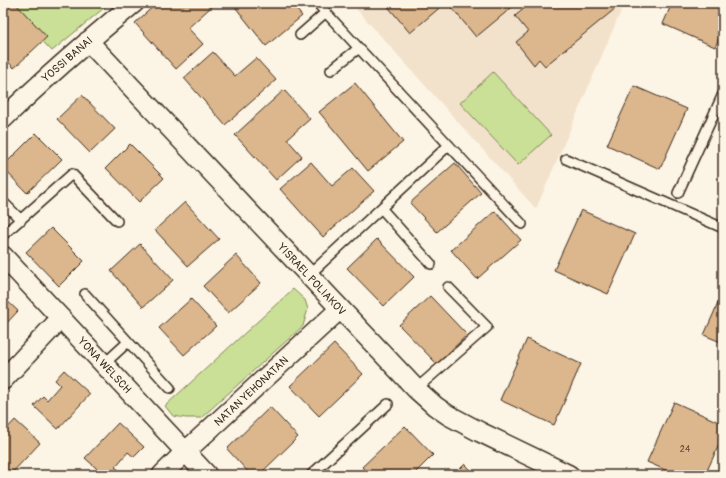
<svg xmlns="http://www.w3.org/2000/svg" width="726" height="478" font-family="Pangolin,sans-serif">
<rect width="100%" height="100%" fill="#fcf5e5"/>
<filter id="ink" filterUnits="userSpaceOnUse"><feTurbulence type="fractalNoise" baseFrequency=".025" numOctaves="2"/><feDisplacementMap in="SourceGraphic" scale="8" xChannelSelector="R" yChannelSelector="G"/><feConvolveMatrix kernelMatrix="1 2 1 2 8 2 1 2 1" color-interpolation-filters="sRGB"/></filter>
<g filter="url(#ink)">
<path fill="#f2e2cb" d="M351 3H614L621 11 536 209Z"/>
<path fill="#c9e096" stroke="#82855a" d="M5 3H110L52 51Z
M493 72 551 135 518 165 460 103Z
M293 289 305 300 308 309 303 326 201 418H186L173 416 165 406Z"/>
<path fill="#dcb78d" stroke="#3b2a1e" d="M3 3H15L47 37 14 68 3 56Z
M157 3H207L211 7 188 28 203 44 176 69 135 23Z
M232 3H291L302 16 266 46Z
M385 3H445L410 33Z
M448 3H517L476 37Z
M531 3H612L616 8 545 66 539 59 534 65 516 42 528 32 515 16Z
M672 3H723V29L715 47 663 24Z
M213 52 235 76 256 58 276 80 225 125 184 78Z
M355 83 403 142 368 171 319 112Z
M634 86 687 109 660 169 607 145Z
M284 90 310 119 287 139 302 156 276 180 235 135Z
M82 95 115 129 90 153 57 119Z
M36 133 62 159 27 193 3 168V166Z
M130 144 164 178 139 202 106 168Z
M311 162 332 186 353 168 374 191 323 237 280 189Z
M455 163 481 193 437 232 410 203Z
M185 202 219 239 188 266 155 230Z
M581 210 635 234 608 294 554 270Z
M495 211 521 240 477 279 451 250Z
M51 228 84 261 59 286 26 252Z
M377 239 414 277 384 306 347 268Z
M140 244 173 280 143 307 111 271Z
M236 255 261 283 228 313 203 286Z
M723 292V343L704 335Z
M430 296 467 335 437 364 399 325Z
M3 297 18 311 3 327Z
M191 299 216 326 184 355 159 328Z
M527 339 581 364 554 425 500 400Z
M334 344 363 374 319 416 290 386Z
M64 370 90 394 58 429 34 406 43 396 47 400 60 385 55 380Z
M674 402 723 424V436L705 475H677L647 462Z
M270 407 298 437 259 475H251L227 449Z
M15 420 40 443 10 475H3V456L5 453 3 451V433Z
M118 423 144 447 134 457 128 452 115 467 119 470 115 475H104L85 458Z
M405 426 433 455 413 475H369L362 467Z
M465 464 476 475H454Z"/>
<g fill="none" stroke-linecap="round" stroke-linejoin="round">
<defs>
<path id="lane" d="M317 3 522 224
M300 35 326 12
M331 70 359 48
M566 159 723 228
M678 193 723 94
M3 202 21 220
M381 208 431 264
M3 235 72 174 117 221
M309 275 449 145
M85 294 170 388
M104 364 128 342
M416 389 487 327 448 287
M311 475 388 404"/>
<path id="street" d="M88 41 416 389 435 406 448 415 480 432 569 475
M3 119C45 78 89 40 134 3
M3 256 207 475
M3 380 61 318
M162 475 185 452 340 309"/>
</defs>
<use href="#lane" stroke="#3b2a1e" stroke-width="12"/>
<use href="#street" stroke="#3b2a1e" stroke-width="22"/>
<use href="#lane" stroke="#fcf5e5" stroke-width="9"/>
<use href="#street" stroke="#fcf5e5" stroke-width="19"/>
</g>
</g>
<g text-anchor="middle" stroke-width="4" stroke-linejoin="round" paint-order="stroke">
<g font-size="9" fill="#634d3a">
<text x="685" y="452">24</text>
</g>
<g font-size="11" fill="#3b2a1e" stroke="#fcf5e5">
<text transform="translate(67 59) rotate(-41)" y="4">YOSSI BANAI</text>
<text transform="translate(312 279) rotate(47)" y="4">YISRAEL POLIAKOV</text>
<text transform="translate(105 365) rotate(47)" y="4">YONA WELSCH</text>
<text transform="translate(251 391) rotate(-43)" y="4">NATAN YEHONATAN</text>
</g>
</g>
<rect width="726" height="478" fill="none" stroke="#fcf5e5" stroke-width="16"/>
<rect x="8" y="8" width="710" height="462" fill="none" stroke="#3b2a1e" stroke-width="1.5" filter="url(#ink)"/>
</svg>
